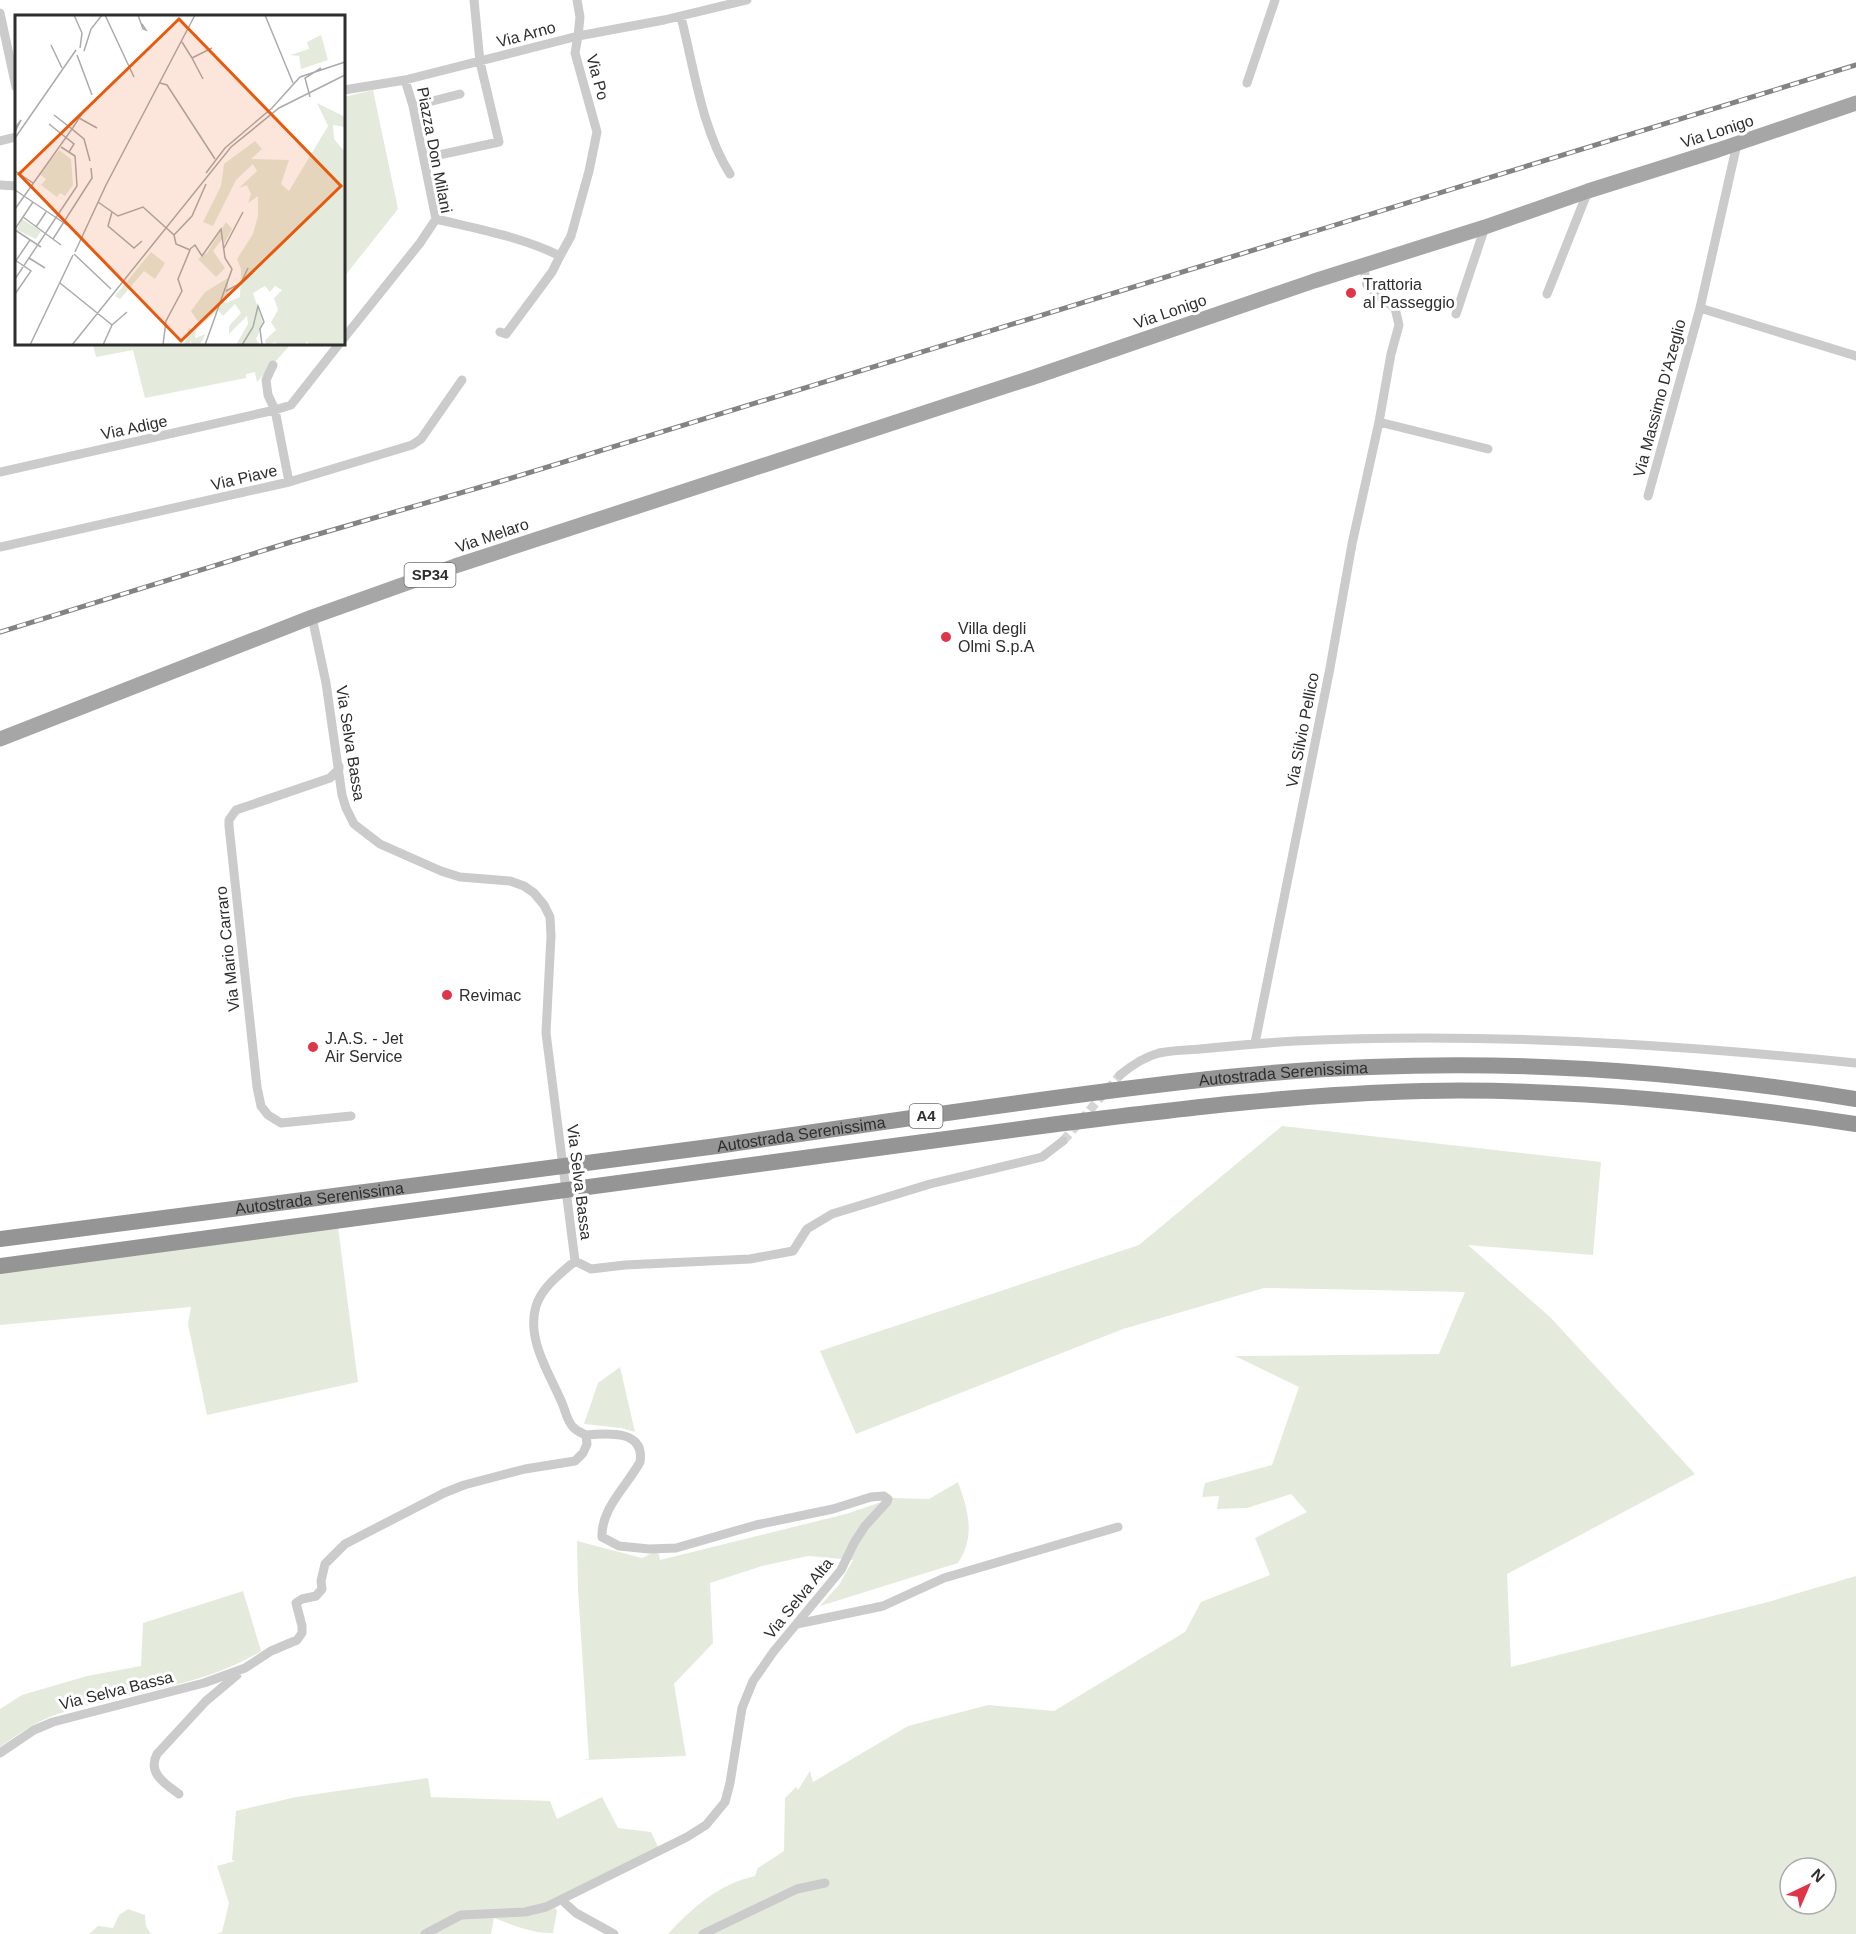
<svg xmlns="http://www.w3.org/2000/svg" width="1856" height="1934" font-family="Helvetica,sans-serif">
<rect width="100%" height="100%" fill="#fff"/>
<path fill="#e4ebdc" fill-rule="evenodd" d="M373 90 398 209 344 277V97Z
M93 344H291L257 382 255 372 246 374V378L145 398 133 350 96 357Z
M1282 1126 1601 1162 1593 1255 1468 1245 1550 1317 1695 1474 1507 1574 1511 1667 1768 1602 1856 1576V1934H668C692 1908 719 1884 755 1876L758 1868 784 1851 785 1798 796 1787 798 1790 810 1771 813 1782 908 1726 988 1705 1054 1711 1185 1632 1201 1602 1270 1575 1255 1538 1307 1512 1291 1494 1247 1508 1217 1509 1219 1496 1202 1497 1205 1483 1272 1465 1299 1387 1235 1356 1439 1354 1465 1292 1264 1288 1123 1329 856 1434 820 1351 1139 1245ZM1790 1868H1826V1904H1790Z
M338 1227 358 1382 207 1415 188 1324 191 1307 0 1325V1272Z
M620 1367 635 1432 621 1428 584 1424 598 1383Z
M958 1482C968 1510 976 1536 958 1563L820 1606 839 1585 853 1560 808 1556 762 1566 710 1583 713 1643 674 1684 686 1756 583 1760 589 1759 578 1590 577 1541 642 1558 658 1550 660 1560 846 1514 893 1498 929 1499Z
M243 1591 261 1651C203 1688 120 1693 55 1715 35 1722 17 1735 0 1747V1709L22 1695 87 1676 141 1666 143 1623Z
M428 1778 431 1797 550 1801 557 1819 602 1797 618 1828 651 1832 660 1851 554 1905 557 1911 553 1933C533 1934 513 1925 494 1918L491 1934H216L222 1932 229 1903 217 1866 235 1861 232 1860 236 1811 296 1797Z
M128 1909 145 1915 146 1926 151 1934H89L98 1926 113 1928 119 1915Z"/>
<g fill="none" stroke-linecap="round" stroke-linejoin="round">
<path stroke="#d5d5d5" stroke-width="9" stroke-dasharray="9 4.5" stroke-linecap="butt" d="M1063 1141 1120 1075"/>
<path stroke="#cbcbcb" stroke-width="9" d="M0 13 16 87
M681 17C694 68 702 130 730 174
M1247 83 1275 0
M344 90 405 80 578 36 580 17 577 0
M413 106 460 94
M0 141 16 137
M1737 144 1700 308 1856 356
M425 158 499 142 480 62 474 0
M0 185 16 186
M436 219C478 229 522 237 560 256
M1547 294 1588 191
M1456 314 1485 227
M500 332 506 334 552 272 560 256 571 236 589 171 597 132 575 53 578 36 664 20 747 0
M344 338 420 243 436 219 413 106 405 80
M273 365 266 380 268 395 275 410 289 482
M1379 422 1488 449
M0 472 275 410 291 405 339 344
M1648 496 1700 308
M0 547 289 482 412 445 421 439 462 380
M339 766V769L330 778 236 810 229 820V826L257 1087 261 1106 268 1115 281 1123 351 1116
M1255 1043 1330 668 1352 544 1379 422 1391 354 1399 325 1395 308 1382 299 1367 285 1363 265
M1120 1075C1132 1065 1144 1057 1159 1053 1172 1050 1187 1050 1200 1049 1231 1046 1263 1043 1295 1041 1483 1032 1669 1044 1856 1063
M575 1261 591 1269 625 1265 750 1259 793 1251 807 1229 832 1214 930 1184 1042 1157 1063 1141
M797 1624 883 1606 944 1578 1118 1527
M0 1753 34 1730 53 1722 204 1683 245 1668 271 1651 297 1640 302 1633V1626L296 1603 302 1599 316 1596 322 1589 321 1581 325 1564 345 1544 444 1493 464 1485 525 1469 575 1461 583 1453 587 1444 586 1435C582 1433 577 1431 574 1428 567 1422 566 1412 562 1403 550 1374 526 1340 536 1306 542 1287 560 1274 575 1261L546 1033 551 936 550 917 544 905 534 893 524 886 510 881 460 877 441 871 380 844 354 824 346 808 342 795 326 683 312 617
M179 1794C165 1784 147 1773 157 1754L206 1701 237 1675
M565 1899V1903L576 1913 614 1934
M425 1934 461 1915 525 1912 546 1907 687 1837 706 1825 725 1802 730 1783 742 1708 753 1681 774 1651 841 1570 854 1543 865 1526 887 1502 888 1499 884 1496 871 1497 833 1509 756 1525 676 1548 649 1549 619 1546 602 1537C601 1508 627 1486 640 1462 645 1430 609 1433 586 1435
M703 1934 797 1889 825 1883"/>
<path stroke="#a6a6a6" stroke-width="15" d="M0 739 312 617 455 566 1034 377 1314 281 1485 227 1588 191 1718 150 1856 103"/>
<g stroke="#959595" stroke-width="16">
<path id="s1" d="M0 1239C239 1207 478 1179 717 1146 847 1127 977 1108 1108 1091 1195 1080 1282 1070 1370 1067 1533 1060 1695 1073 1856 1099"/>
<path d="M0 1266 1057 1124C1179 1109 1300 1094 1423 1091 1568 1088 1712 1102 1856 1124"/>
</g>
<defs>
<path id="rail" d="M0 632 291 542 505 480 1856 65"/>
</defs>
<use href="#rail" stroke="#838383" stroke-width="5"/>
<use href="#rail" stroke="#fff" stroke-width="3" stroke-dasharray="9" stroke-linecap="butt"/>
</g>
<g fill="#df3549" stroke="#fff" stroke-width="2">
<circle cx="1351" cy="293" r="6"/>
<circle cx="946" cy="637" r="6"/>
<circle cx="447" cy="995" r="6"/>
<circle cx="313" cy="1047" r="6"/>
</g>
<g text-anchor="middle" stroke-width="6" stroke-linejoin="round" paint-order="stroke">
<g fill="#fff" stroke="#6d6d6d" stroke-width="1.5">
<rect x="404.5" y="563" width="51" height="24" rx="4.5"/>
<rect x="909.5" y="1104" width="33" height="24" rx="4.5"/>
</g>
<g font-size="15" font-weight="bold" fill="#2e2e2e">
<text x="430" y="580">SP34</text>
<text x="926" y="1121">A4</text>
</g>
<g font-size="16" fill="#2e2e2e" stroke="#fff">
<text transform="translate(526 34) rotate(-15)" y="6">Via Arno</text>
<text transform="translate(598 77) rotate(75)" y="6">Via Po</text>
<text transform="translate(1717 131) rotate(-18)" y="6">Via Lonigo</text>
<text transform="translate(435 150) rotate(79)" y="6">Piazza Don Milani</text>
<text transform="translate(1170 311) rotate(-19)" y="6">Via Lonigo</text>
<text transform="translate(1659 398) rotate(-75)" y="6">Via Massimo D'Azeglio</text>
<text transform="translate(134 427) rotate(-12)" y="6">Via Adige</text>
<text transform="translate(244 477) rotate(-13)" y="6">Via Piave</text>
<text transform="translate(492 535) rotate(-19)" y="6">Via Melaro</text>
<text transform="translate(1302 730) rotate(-79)" y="6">Via Silvio Pellico</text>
<text transform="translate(351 743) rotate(81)" y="6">Via Selva Bassa</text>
<text transform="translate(227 949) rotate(-96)" y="6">Via Mario Carraro</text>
<text dy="6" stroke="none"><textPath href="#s1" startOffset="1294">Autostrada Serenissima</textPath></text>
<text dy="6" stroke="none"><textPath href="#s1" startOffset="808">Autostrada Serenissima</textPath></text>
<text transform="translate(580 1182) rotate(83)" y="6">Via Selva Bassa</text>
<text dy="6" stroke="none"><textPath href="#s1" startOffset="322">Autostrada Serenissima</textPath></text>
<text transform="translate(798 1598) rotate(-51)" y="6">Via Selva Alta</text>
<text transform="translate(116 1690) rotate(-14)" y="6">Via Selva Bassa</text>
</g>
<g font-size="16" fill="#2e2e2e" stroke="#fff" text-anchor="start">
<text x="1363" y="290">Trattoria<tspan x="1363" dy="18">al Passeggio</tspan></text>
<text x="958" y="634">Villa degli<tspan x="958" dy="18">Olmi S.p.A</tspan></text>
<text x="459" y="1001">Revimac</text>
<text x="325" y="1044">J.A.S. - Jet<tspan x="325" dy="18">Air Service</tspan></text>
</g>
</g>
<g transform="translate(15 15)">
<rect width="330" height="330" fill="#fff"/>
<path d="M306 20 313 45 286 54 284 41 275 40 294 34 292 27ZM302 88 330 102V112L318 110 319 124 330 137V330H294L292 326 290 330H260L261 327 251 330 250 325 261 315 256 307 263 295 259 283 267 275 260 271 255 277 250 271 238 278 248 308 241 324 245 330H221L233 309 232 301 214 319V311L226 298 220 289 208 301 203 295 181 315 180 323 191 319 185 329 177 330 175 325V330H169L174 313 180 315 184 308 176 296 190 277 213 263V280L207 284 211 288 225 282 226 254 222 244 238 219 243 201V181L233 188 236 179 232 170 224 173 242 156 238 149 221 165 198 211 188 207 206 171 209 149 240 126 247 134 236 144 274 145 266 169 274 176 313 111ZM44 135 56 144 58 170 50 181 45 178 42 182 26 170 31 164 24 159ZM7 204 26 216 21 224 2 215ZM211 207 217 214 209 229 208 223 198 236 210 253 201 262 183 244 192 238ZM136 237 150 248 140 264 129 256 105 284 100 281Z" fill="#e4ebdc"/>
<path fill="none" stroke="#ababab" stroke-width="1.5" d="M59 0 67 18 65 33M90 0 119 62M123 0 128 14 131 15 127 9M250 0 278 68M167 27 177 43 197 33M36 30 47 53M69 36 76 14 87 0M62 40 77 80M177 43 188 64M145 68 152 70 200 144M295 82 290 63 306 53M70 94 57 114 69 124 75 146M64 103 82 113M34 109 59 129 54 137M0 113 6 105 0 117M0 123 61 35M46 132 60 141 62 171M0 156 18 168M191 158 210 133 257 93 285 62 330 47M0 175 52 210M83 187 103 201 128 192 159 220 161 229 175 235 163 264 167 276 151 306 148 330M0 194 57 114 39 100M97 197 93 211 119 233 127 226M8 202 46 230M21 212 31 197M0 214 18 187M0 215 26 232M159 220 177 201 191 169M38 224 77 163 76 153M209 233 228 197M175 234 180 230 187 241 206 214 210 243 217 254 190 330M60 237 91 170 180 0M59 239 96 274M14 243 30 253M0 245 16 256 0 279M0 247 15 225M0 264 62 171M45 268 97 310 88 330M211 276 226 268 233 253M97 310 112 297M15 330 58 240M57 330 216 132 264 93 330 60M227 330 238 312 243 291 249 307 245 314 247 330"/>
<path fill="#e8590c" fill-opacity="0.15" stroke="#e8590c" stroke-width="3" d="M164 4 326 171 166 326 4 159Z"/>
<rect width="330" height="330" fill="none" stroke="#2e2e2e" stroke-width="3"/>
</g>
<g transform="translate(1808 1886) rotate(44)"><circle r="28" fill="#ffffff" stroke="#ababab" stroke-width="1.5"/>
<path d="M0-4.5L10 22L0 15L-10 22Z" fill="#df3549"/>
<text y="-9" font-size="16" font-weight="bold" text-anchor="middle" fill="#2e2e2e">N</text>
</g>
</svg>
